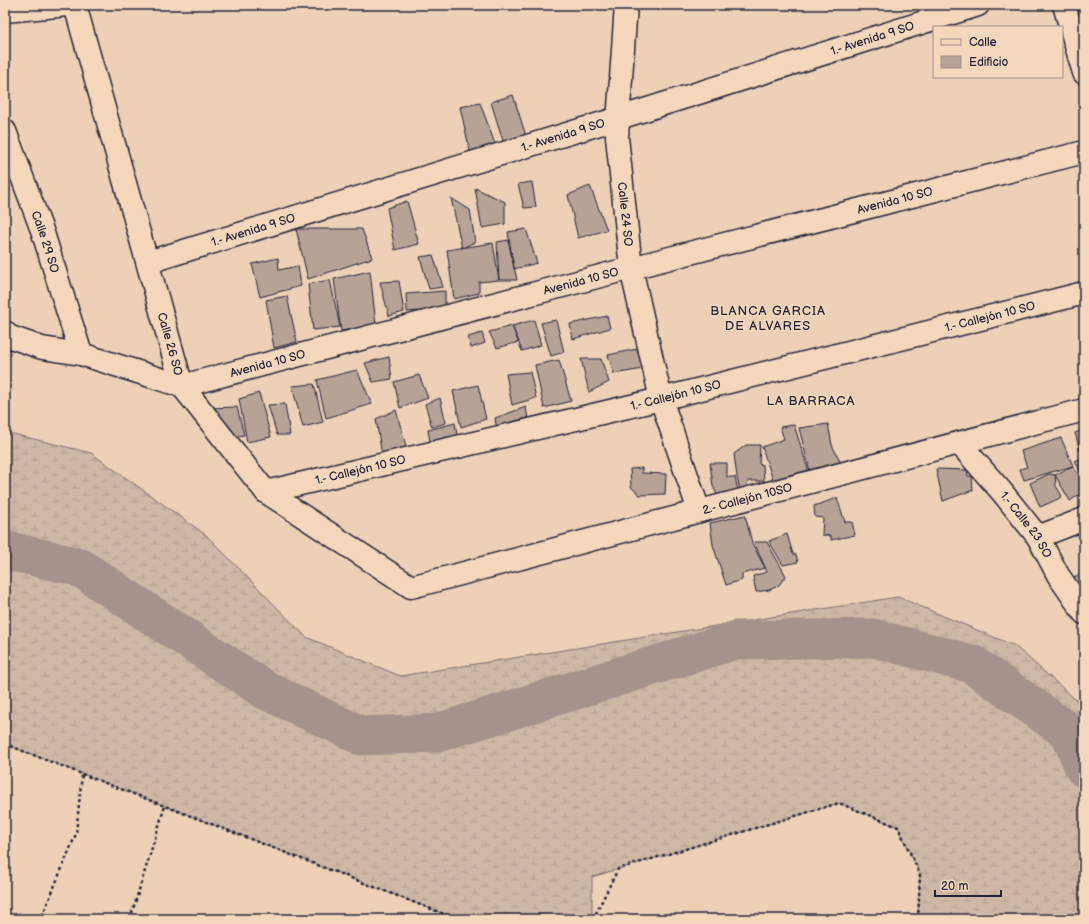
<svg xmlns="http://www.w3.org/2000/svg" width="1089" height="924" font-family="'Balsamiq Sans',sans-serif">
<defs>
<pattern id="wetland-marsh" width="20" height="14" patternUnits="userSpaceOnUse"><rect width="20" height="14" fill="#cfb7a5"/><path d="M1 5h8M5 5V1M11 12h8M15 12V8" fill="none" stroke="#b19d8f"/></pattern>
</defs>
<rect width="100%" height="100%" fill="#edd1b7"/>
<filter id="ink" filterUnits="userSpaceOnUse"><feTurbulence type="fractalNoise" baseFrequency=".025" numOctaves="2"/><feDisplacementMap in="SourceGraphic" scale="8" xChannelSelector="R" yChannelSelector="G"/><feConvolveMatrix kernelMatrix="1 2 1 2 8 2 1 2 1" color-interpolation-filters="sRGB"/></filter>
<g filter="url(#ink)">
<path fill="url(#wetland-marsh)" stroke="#786c70" d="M5 432 91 453 206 535 306 637 400 676 898 597 1015 646 1084 707V919H918L920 874 898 827 839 803 592 877V919H457L5 744Z"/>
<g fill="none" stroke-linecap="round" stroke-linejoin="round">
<path stroke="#a5928b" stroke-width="39" d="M5 550 79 567 265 690 362 736 437 733 736 640 873 638 972 664 1070 733 1084 768"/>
</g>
<path fill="#b7a396" stroke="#22223b" d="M513 95 526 136 503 141 491 102Z
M480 103 495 144 470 151 460 107Z
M532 182 536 207 524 208 518 184Z
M590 186 607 230 578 238 568 195Z
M475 188 505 202V224L482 228Z
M451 198 470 210 475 242 462 248Z
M407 201 419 244 395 250 387 208Z
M296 229H362L372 258 308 279Z
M526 229 537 263 514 269 508 232Z
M508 240 517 280H499L497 242Z
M493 243 499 280 479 282V293L454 299 447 250Z
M433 255 443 287 429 289 420 257Z
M278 258 279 270 298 266 301 286 260 297 252 264Z
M370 271 376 325 341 331 334 279Z
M330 280 340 327 313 330 308 284Z
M399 281 404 312 389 316 380 282Z
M445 291V309L407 312 406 294Z
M287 296 297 342 274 348 266 300Z
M607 316 610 328 573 339 570 324Z
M534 320 541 345 522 351 512 326Z
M556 320 564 352 551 356 541 323Z
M512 326 519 342 497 348 489 332Z
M482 333 485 343 471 348 468 337Z
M637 349 643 369 614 374 608 355Z
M389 357 392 379 373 382 365 363Z
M581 359H601L609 382 589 392Z
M559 360 571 401 544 408 535 365Z
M357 370 372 404 326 418 317 380Z
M530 372 536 398 512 405 506 374Z
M419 375 428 398 400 408 394 382Z
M314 384 323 422 303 427 292 386Z
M478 385 486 419 461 427 453 391Z
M259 393 271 437 247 442 239 399Z
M440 398 446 423 432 427 425 404Z
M285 404 290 435H277L268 405Z
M237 407 244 435 224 439 206 408Z
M526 407 529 426 498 437 495 418Z
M396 410 407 450 382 456 376 419Z
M455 423 459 446 432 453 428 430Z
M828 424 832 445 842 465 811 475 799 428Z
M794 425 810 475 775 486 762 447 784 439 780 427Z
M1084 429V450L1080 451 1075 433Z
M1061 438 1073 466 1024 480 1020 469 1027 467 1021 451Z
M746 445H760L759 464 763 465 764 481H748L746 489 740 490 737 477 734 454Z
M1084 457V478L1075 461Z
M710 463H727V477H735L738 491 718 497 713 486Z
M1073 466 1084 484V491L1070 501 1055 475Z
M642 468V473L666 474 665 494 640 495 631 487 630 469Z
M936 469 967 470 968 476H972L973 490 943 501Z
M1049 474 1055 475 1056 486 1062 496 1058 499 1040 507 1030 483Z
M837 498 845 522H852L855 535 831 540V536L822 535 823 518 815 517 814 506Z
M745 515 752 543 765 568 742 574V580L726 585 713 545 710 523Z
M787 534 793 554 796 555 798 562 783 565 769 541Z
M754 542H767L786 576 778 586 769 590 756 592 753 576 767 572Z
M1084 572V604L1070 579Z"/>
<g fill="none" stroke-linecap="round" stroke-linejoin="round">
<defs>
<g id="street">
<path id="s1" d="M75 5 182 386 266 492 411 587 1084 410"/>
<path id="s2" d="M626 5 617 137 631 268 661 399 699 511"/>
<path d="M1064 5 1084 73"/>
<path d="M5 11 68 5"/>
<path id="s3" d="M5 131 43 233 81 354"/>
<path id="s4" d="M148 262 619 118 978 5"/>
<path id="s5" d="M5 332 8 336 42 348 81 354 182 386 631 268 1084 152"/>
<path id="s6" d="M959 443 1002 492 1038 537 1058 575 1084 613"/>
<path id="s7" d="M266 492 661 399 1084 293"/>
<path d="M1038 537 1084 519"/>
</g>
</defs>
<use href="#street" stroke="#22223b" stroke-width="25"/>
<path stroke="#22223b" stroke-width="2.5" stroke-dasharray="3 3" stroke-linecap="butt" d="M5 744 82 774 76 834 41 919
M82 774 457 919
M130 919 165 806
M593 919 618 869 839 803 898 827 920 874 918 919"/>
<use href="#street" stroke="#f5d8bc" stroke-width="22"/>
</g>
</g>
<g text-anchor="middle" stroke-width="3" stroke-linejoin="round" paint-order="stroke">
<g font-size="12" fill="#22223b" stroke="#f5d8bc">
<text dy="4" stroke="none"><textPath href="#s4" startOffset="758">1.- Avenida 9 SO</textPath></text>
<text dy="4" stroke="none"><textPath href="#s4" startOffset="434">1.- Avenida 9 SO</textPath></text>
<text dy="4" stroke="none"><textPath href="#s5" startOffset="923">Avenida 10 SO</textPath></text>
<text dy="4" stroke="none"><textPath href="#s2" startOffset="210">Calle 24 SO</textPath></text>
<text dy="4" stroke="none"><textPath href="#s4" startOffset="110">1.- Avenida 9 SO</textPath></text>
<text dy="4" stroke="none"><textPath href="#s3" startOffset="118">Calle 29 SO</textPath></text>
<text dy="4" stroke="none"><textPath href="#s5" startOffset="599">Avenida 10 SO</textPath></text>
<text dy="4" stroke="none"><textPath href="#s7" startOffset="745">1.- Callejón 10 SO</textPath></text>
<text dy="4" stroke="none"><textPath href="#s1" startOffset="352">Calle 26 SO</textPath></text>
<text dy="4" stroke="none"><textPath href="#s5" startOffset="275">Avenida 10 SO</textPath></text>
<text dy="4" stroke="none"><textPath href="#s7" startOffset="421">1.- Callejón 10 SO</textPath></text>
<text dy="4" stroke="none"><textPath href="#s7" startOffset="97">1.- Callejón 10 SO</textPath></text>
<text dy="4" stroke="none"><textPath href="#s1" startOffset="1052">2.- Callejón 10SO</textPath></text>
<text dy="4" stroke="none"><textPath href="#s6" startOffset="106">1.- Calle 23 SO</textPath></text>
</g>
<g font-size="13" letter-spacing="1" fill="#22223b" stroke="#f5d8bc">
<text x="768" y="315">BLANCA GARCIA<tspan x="768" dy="15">DE ALVARES</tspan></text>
<text x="811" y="405">LA BARRACA</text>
</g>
</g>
<rect width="1089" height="924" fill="none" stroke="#f5d8bc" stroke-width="20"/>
<rect x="10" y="10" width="1069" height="904" fill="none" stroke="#22223b" stroke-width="1.5" filter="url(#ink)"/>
<rect x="933" y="26" width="130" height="52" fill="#f5d8bc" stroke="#a18f88"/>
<rect x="941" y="39" width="20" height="6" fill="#f5d8bc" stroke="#a18f88"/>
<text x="969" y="46" font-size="12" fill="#22223b">Calle</text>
<rect x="941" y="56" width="20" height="12" fill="#b7a396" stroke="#a18f88"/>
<text x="969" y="66" font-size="12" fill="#22223b">Edificio</text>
<path d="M935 890v6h66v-6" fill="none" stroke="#22223b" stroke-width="2"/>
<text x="941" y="890" font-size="12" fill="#22223b" stroke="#f5d8bc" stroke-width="3" paint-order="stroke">20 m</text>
</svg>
